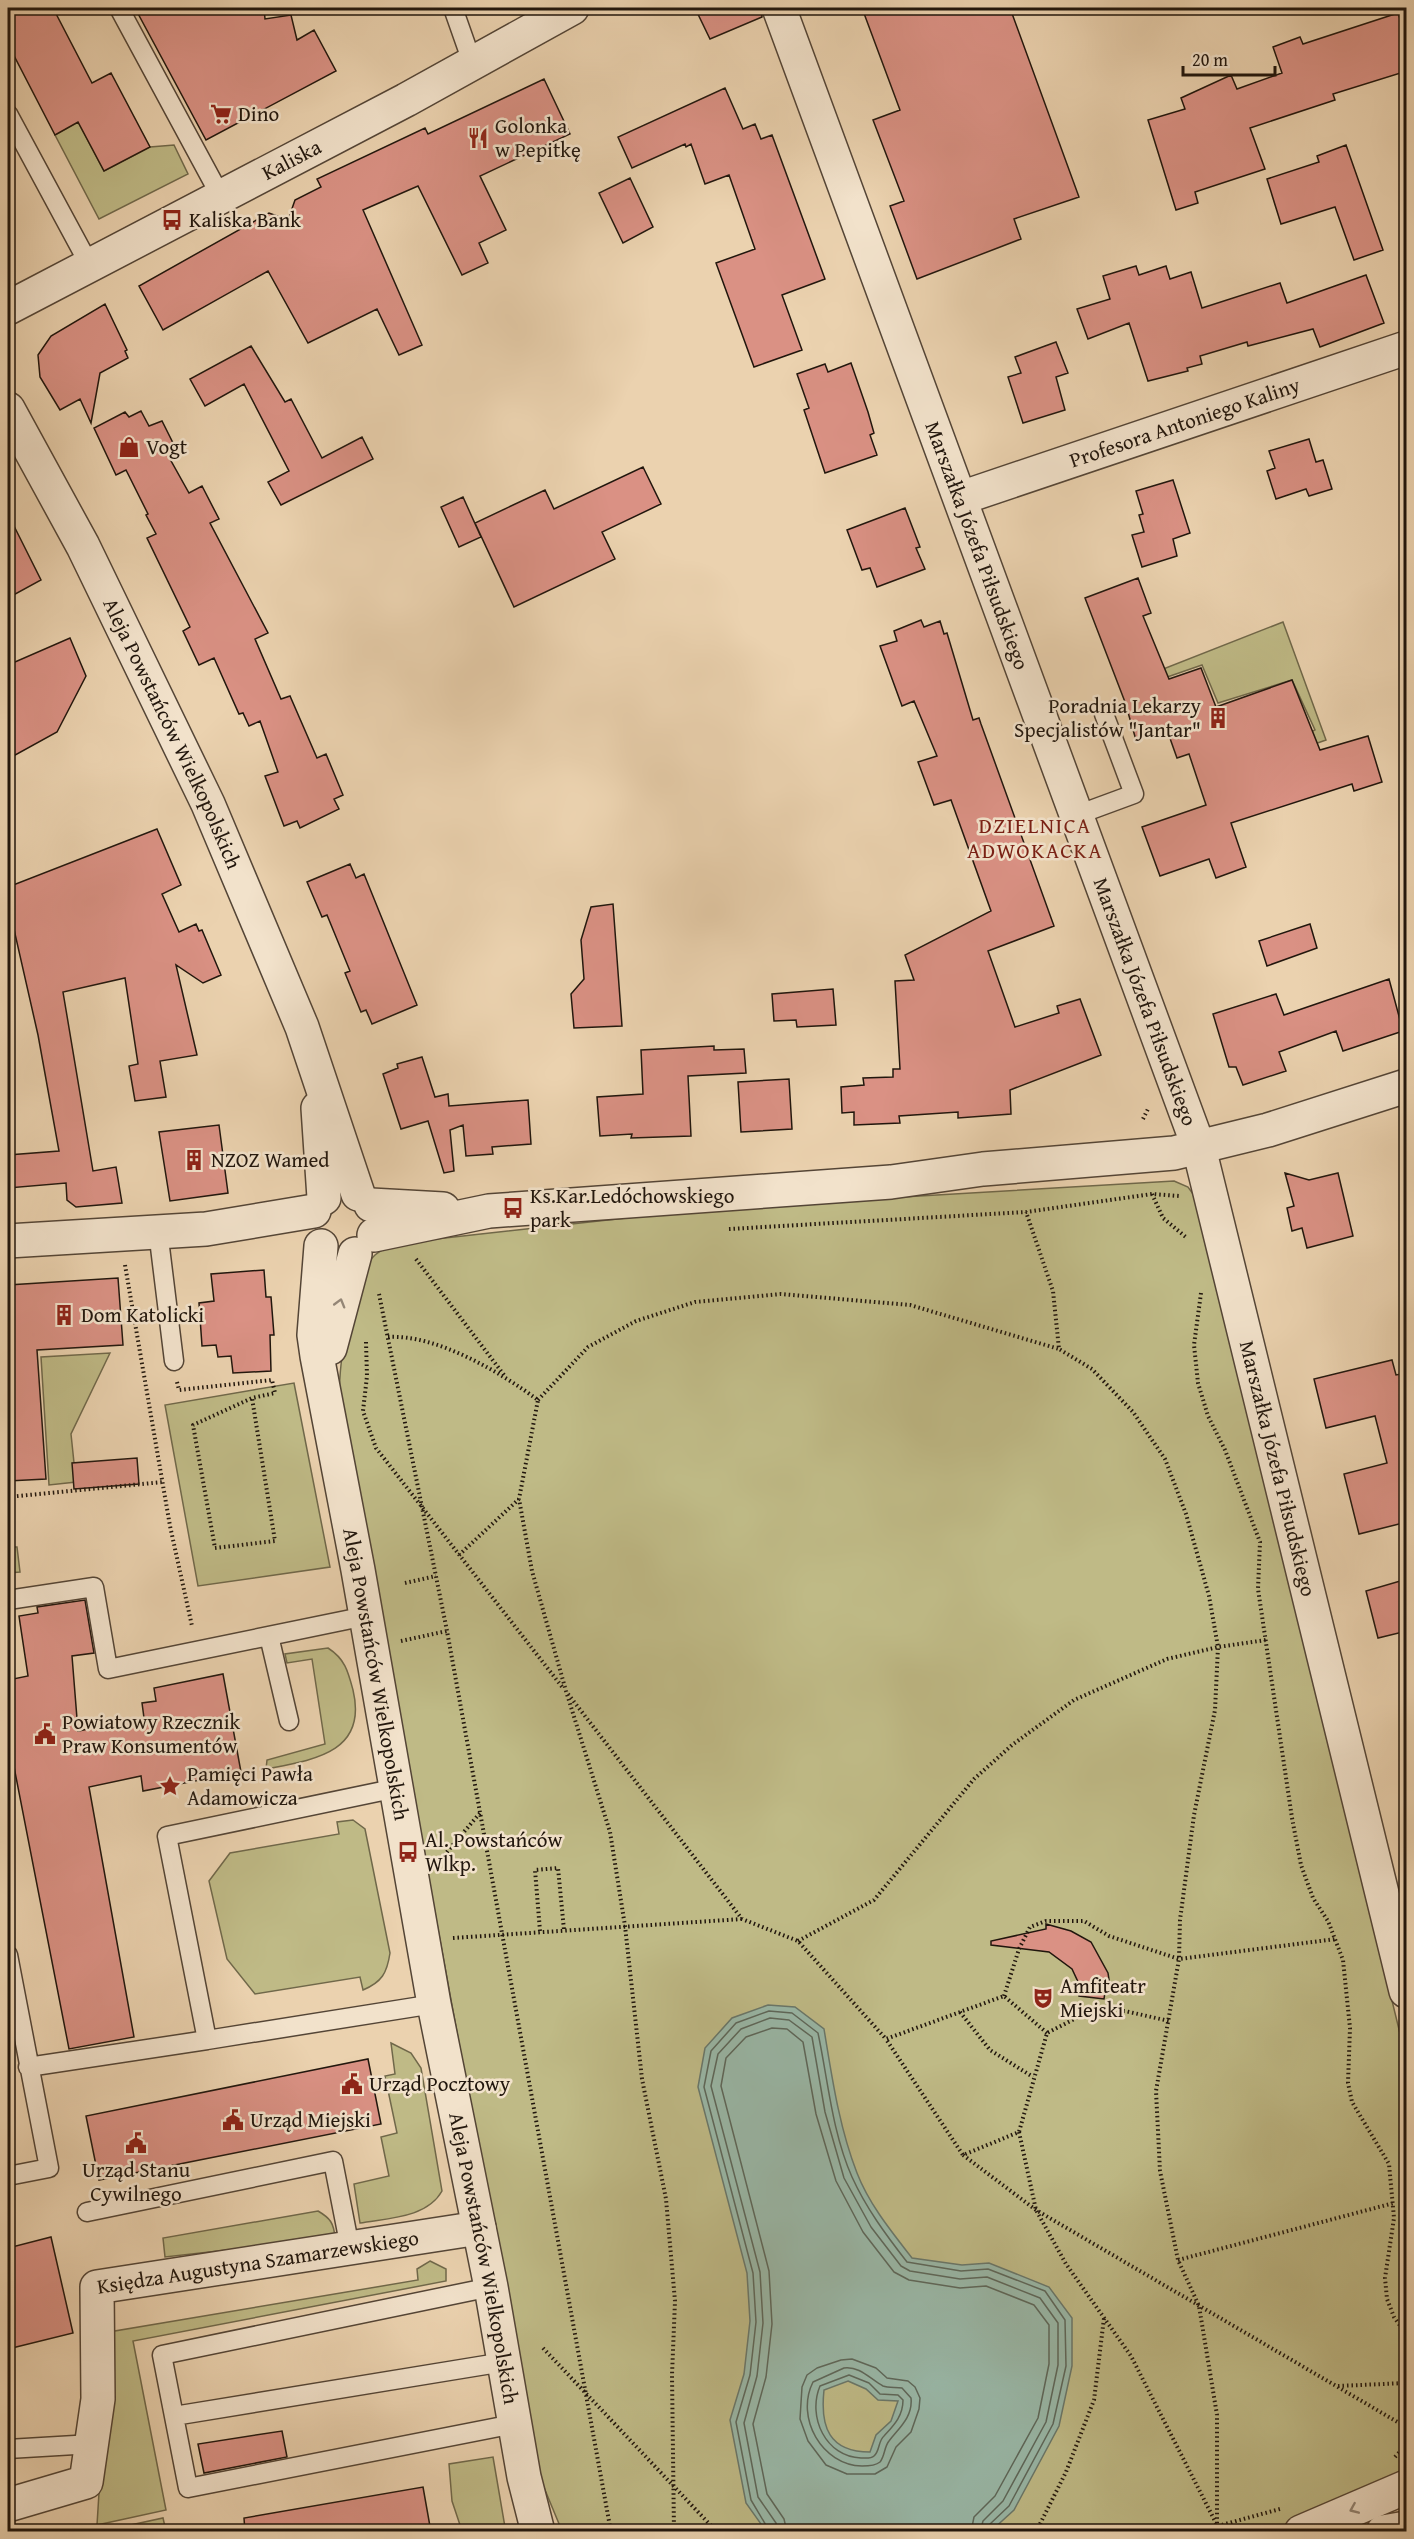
<svg xmlns="http://www.w3.org/2000/svg" width="1414" height="2539" font-family="'Gentium Book Plus',serif">
<rect width="100%" height="100%" fill="#ebd2af"/>
<filter id="stains"><feTurbulence type="fractalNoise" baseFrequency=".00333" numOctaves="4"/><feColorMatrix values="0 0 0 0 .2 0 0 0 0 .09 0 0 0 0 .02 0 0 0 .5 -.17"/></filter>
<radialGradient id="worn" r=".72"><stop offset=".6" stop-color="#630" stop-opacity="0"/><stop offset="1" stop-color="#630" stop-opacity=".3"/></radialGradient>
<path fill="#bfba86" stroke="#70684a" stroke-width="1.5" d="M78 122 104 171 150 147 174 145 188 174 99 219 55 135Z
M1283 622 1326 740 1309 746 1304 735 1315 730 1292 680 1218 703 1202 665 1150 683 1148 675Z
M1174 1181 1188 1187 1196 1198 1406 2058V2478L1269 2531H562L538 2473 339 1391C341 1355 348 1280 375 1255 384 1247 397 1245 409 1242L717 1208Z
M110 1353 71 1434 76 1482 49 1485 41 1357Z
M294 1383 330 1567 198 1586 165 1405Z
M8 1547H17L20 1572 8 1573Z
M328 1648C345 1659 348 1671 353 1690 368 1753 313 1760 266 1769L267 1760 325 1744 312 1659 287 1663 285 1654Z
M353 1820 365 1829 390 1953C387 1973 382 1982 363 1990L360 1977 255 1994 227 1959 209 1881 230 1853 339 1834 337 1822Z
M391 2043 411 2053 421 2068 442 2191C427 2218 388 2218 360 2223L354 2184 389 2176 381 2137 397 2133 385 2076 395 2074Z
M318 2211C330 2218 334 2223 335 2238L165 2257 163 2238Z
M430 2261 446 2269V2281L133 2341 166 2510 97 2525 109 2332 418 2280 417 2269Z
M493 2457 505 2527 462 2531 452 2501 449 2464Z
M163 2518 166 2531H103Z"/>
<path fill="#99b8a8" stroke="#69776a" stroke-width="1.5" fill-rule="evenodd" d="M768 2005 795 2007 824 2029C832 2077 839 2127 857 2173 869 2204 891 2231 912 2258L962 2265 989 2263 1049 2287 1072 2318V2366L1059 2426 1014 2510 991 2531H766L746 2503 730 2420 744 2374 750 2321 747 2273 698 2087 705 2048 732 2018ZM848 2381 866 2389 878 2400 898 2401 891 2421 876 2435 870 2452C829 2452 820 2427 824 2390Z"/>
<g fill="none" stroke-linecap="round" stroke-linejoin="round">
<path stroke="#5d675a" stroke-width="1.5" d="M852 2359 876 2368 887 2378 908 2381 915 2387 920 2398 919 2409 911 2432 896 2447 887 2467 875 2474H847L826 2465 808 2441 800 2419 802 2387 807 2375 817 2368 841 2360Z
M844 2368C860 2366 870 2379 883 2386 888 2388 896 2387 902 2388L911 2398C913 2417 899 2428 889 2441 884 2447 885 2456 880 2462 875 2466 868 2466 862 2466 822 2465 795 2418 813 2382Z
M849 2375 869 2383 880 2394 898 2395 903 2400C903 2416 894 2425 884 2436 878 2441 880 2451 874 2456 871 2459 865 2458 861 2458 826 2457 807 2417 820 2386Z
M770 2532 751 2500 736 2422 750 2375 756 2322 753 2273 704 2087 711 2051 736 2023 769 2011 792 2013 818 2033C828 2080 832 2132 852 2177 866 2208 886 2235 907 2262L961 2271 988 2269 1045 2291 1065 2320 1066 2366 1053 2424 1009 2506 989 2525 987 2532
M778 2532 776 2523 758 2497 744 2423 757 2376 763 2323 760 2272 711 2086 718 2054 741 2029 770 2018 789 2020 812 2037 825 2112 844 2178 871 2227 901 2266 910 2271 960 2279 987 2277 1040 2298 1058 2323V2365L1046 2422 1003 2501 983 2521 980 2532
M787 2532 784 2519 767 2494 753 2424 766 2377 772 2324 769 2271 721 2086 726 2058 746 2037 772 2028 787 2029 803 2042 816 2114 836 2181 863 2232 894 2272 909 2280 960 2288 986 2286 1034 2305 1049 2325V2364L1038 2418 995 2496 974 2517 971 2532"/>
</g>
<path fill="#da9184" stroke="#21160d" stroke-width="1.5" d="M25 8H53L92 83 111 73 150 147 104 171 78 122 55 135 8 44V17Z
M135 8H264L265 19 291 15 297 40 314 30 336 71 206 140Z
M695 8H761L762 17 710 39Z
M862 8H1010L1079 197 1014 219 1021 239 917 279 890 206 904 201 873 120 900 110Z
M1398 13 1407 39V71L1333 94 1335 100 1250 128 1265 169 1195 192 1198 203 1176 210 1148 120 1185 109 1181 98 1231 75 1237 89 1282 73 1273 47 1300 37 1303 44Z
M544 79 570 134 480 176 506 230 479 243 488 263 462 275 418 186 363 210 422 345 399 355 377 309 308 343 268 271 163 330 139 286 269 213 288 220 295 200 321 187 317 179 425 128 428 134Z
M725 88 743 129 755 124 761 139 772 135 825 279 782 295 802 350 754 367 716 263 755 249 729 175 705 184 691 144 686 147 685 144 632 168 618 137Z
M1346 145 1383 250 1354 260 1335 207 1281 224 1267 179 1319 162 1317 156Z
M630 178 653 227 623 243 599 193Z
M1136 266 1139 275 1166 266 1170 279 1191 272 1202 308 1280 283 1287 303 1366 275 1384 323 1320 347 1313 329 1248 346 1247 342 1200 356 1202 364 1187 368 1188 371 1148 381 1129 323 1088 339 1077 309 1110 299 1103 276Z
M105 304 127 350 125 351 128 358 100 373 91 423 80 399 60 410 40 377 38 355 51 336Z
M1056 342 1068 373 1056 377 1065 410 1023 423 1008 377 1021 373 1015 357Z
M251 346 285 402 291 399 322 458 362 437 373 459 281 505 268 482 289 471 244 384 205 406 190 379Z
M851 363 868 412 874 433 870 435 877 455 825 473 804 410 809 408 797 374 825 364 828 372Z
M141 411 149 426 162 421 174 445 165 450 189 493 202 486 219 519 210 523 268 633 255 639 281 699 290 696 317 758 326 754 343 795 334 799 339 809 300 828 297 821 284 826 265 776 278 772 260 721 249 726 243 713 239 714 214 658 199 665 183 631 190 627 147 538 156 534 146 515 148 514 126 470 116 475 94 428 125 412 129 417Z
M1309 439 1316 462 1323 460 1332 489 1309 496 1306 489 1276 499 1267 471 1275 468 1269 451Z
M643 467 661 504 602 532 615 559 514 607 475 523 545 490 554 509Z
M1173 480 1190 533 1173 539 1177 556 1142 567 1132 535 1144 532 1139 515 1143 514 1136 491Z
M463 497 481 537 459 547 441 507Z
M905 508 920 547 916 548 925 569 877 587 870 568 862 570 847 530Z
M8 514 41 580 8 598Z
M1138 578 1151 613 1143 616 1169 679 1201 668 1216 707 1292 680 1320 750 1368 736 1382 782 1354 791 1352 784 1231 823 1246 867 1216 878 1209 859 1160 876 1142 827 1206 805 1189 754 1177 758 1167 730 1136 740 1125 702 1085 598Z
M921 620 924 627 940 621 944 634 947 633 973 720 979 718 981 724 1054 926 988 951 1015 1027 1059 1013 1057 1006 1080 999 1101 1055 1010 1090 1011 1114 958 1118V1112L899 1116 900 1123 854 1125V1112L842 1113 841 1087 864 1085 863 1078 893 1077V1069H900L895 981 914 980 905 955 991 911 951 800 934 805 918 762 937 756 914 701 902 706 880 646 897 641 894 631Z
M70 638 86 676 57 732 8 759V665Z
M157 829 181 885 162 894 179 932 196 924 199 931 202 930 221 975 203 983 176 965 197 1055 160 1061 166 1097 135 1101 129 1066 138 1064 125 978 63 992 93 1171 116 1167 122 1203 76 1207 67 1200 66 1183 8 1188V1155L59 1151 38 1035 8 903V887Z
M350 864 356 878 364 874 417 1005 372 1024 366 1010 361 1012 345 973 350 971 327 915 322 917 307 882Z
M613 904 622 1026 574 1028 571 994 584 979 581 940 591 907Z
M1310 924 1317 948 1267 966 1259 941Z
M1389 979 1403 1031 1343 1051 1336 1031 1279 1052 1286 1071 1243 1085 1236 1067H1229L1213 1014 1276 994 1284 1015Z
M833 989 836 1025 797 1027 796 1020 774 1021 772 994Z
M714 1046V1050L744 1049 746 1073 688 1076 691 1136 631 1138 632 1134 600 1136 597 1097 643 1094 641 1050Z
M422 1057 435 1097 448 1094 449 1106 528 1100 531 1144 492 1147 493 1154 466 1156 463 1125 450 1130 454 1171 444 1173 428 1121 401 1129 383 1074 398 1068 397 1064Z
M789 1079 792 1129 741 1132 738 1082Z
M219 1125 228 1193 170 1201 159 1132Z
M1285 1173 1309 1180 1338 1173 1353 1236 1307 1248 1302 1228 1292 1231 1287 1208 1294 1206Z
M264 1270 266 1297H271L274 1335H270L271 1371 233 1373 231 1356 218 1357 216 1345 202 1346 199 1303 214 1301 211 1274Z
M118 1278 123 1345 37 1350 46 1479 8 1481V1285Z
M1392 1360 1396 1375 1407 1373V1522L1359 1534 1344 1474 1387 1463 1375 1416 1326 1428 1314 1379Z
M137 1458 139 1484 74 1489 72 1463Z
M1407 1579V1631L1378 1638 1366 1591Z
M85 1600 94 1653 72 1656 78 1731 144 1718 142 1703 156 1701 154 1688 223 1674 241 1772 143 1791 141 1776 89 1787 134 2037 69 2049 8 1736V1680L28 1676 19 1616 38 1613 37 1607Z
M1046 1924 1071 1931 1091 1942 1108 1973 1110 1986H1106L1104 1999 1079 1996V1984L1072 1969 1049 1952 991 1945V1941L1046 1929Z
M368 2059 381 2124 99 2180 86 2116Z
M51 2237 73 2333 8 2349V2248Z
M282 2431 287 2457 204 2473 198 2444Z
M423 2487 431 2532H245L244 2518Z"/>
<g fill="none" stroke-linecap="round" stroke-linejoin="round">
<defs>
<path id="service" d="M119 8 220 195
M453 8 472 62
M8 114 89 264
M1077 815 1134 794 1104 714
M158 1231 174 1361
M8 1600 94 1587 108 1669 366 1616
M269 1636 289 1721
M397 1788 167 1836 207 2040 434 2004
M8 1955 49 2168 8 2176
M28 2067 207 2040
M87 2212 333 2161 350 2248
M491 2287 162 2355 188 2488 514 2424
M174 2416 504 2362
M8 2449 92 2444"/>
<g id="minor">
<path id="s1" d="M8 308 406 100 572 8"/>
<path id="s2" d="M8 409 83 546 208 804 302 1027 358 1194"/>
<path id="s3" d="M961 498 1406 348"/>
<path d="M318 1108 324 1198"/>
<path d="M371 1205 443 1209"/>
<path d="M374 1235 489 1211 891 1182 983 1169 1174 1153 1268 1130 1406 1086"/>
<path d="M8 1241 206 1229 314 1211"/>
<path id="s4" d="M321 1246 314 1335 317 1356 358 1570 434 2004 491 2287 524 2477 538 2532"/>
<path d="M330 1348 355 1254"/>
<path id="s5" d="M8 2505 86 2482 98 2399 97 2287 479 2228"/>
</g>
<g id="tertiary">
<path id="s6" d="M779 8 1199 1148 1406 1991"/>
<path d="M1301 2532 1406 2487"/>
<path d="M1383 2532 1406 2528"/>
</g>
</defs>
<use href="#service" stroke="#544536" stroke-width="21"/>
<use href="#minor" stroke="#544536" stroke-width="36"/>
<use href="#tertiary" stroke="#544536" stroke-width="36"/>
<path stroke="#21160d" stroke-width="4" stroke-dasharray="1.5 3" stroke-linecap="butt" d="M1143 1119 1149 1107
M1152 1194 1163 1218 1187 1238
M729 1229 1026 1212 1152 1194 1179 1196
M416 1259 504 1375
M125 1265 170 1526 192 1626
M1201 1293 1194 1345 1198 1383 1208 1416 1225 1450 1260 1542 1258 1589 1292 1818 1301 1865 1313 1898 1328 1921 1343 1960 1350 2028 1348 2083 1352 2102 1389 2164 1394 2218 1385 2278 1387 2299 1394 2317 1406 2334
M379 1294 447 1631 611 2532
M388 1337C436 1334 500 1372 538 1400L519 1499 532 1571 566 1691 610 1832 625 1926 642 2079 666 2199 675 2301 672 2375 674 2532
M366 1342 367 1376 363 1411 376 1448 563 1688
M177 1382 179 1390 272 1380 275 1393 252 1398 193 1425 215 1548 275 1541 252 1398
M538 1400 588 1347 636 1321 695 1302 781 1294 910 1305 1059 1349
M8 1497 163 1482
M459 1555 519 1499
M405 1583 436 1576
M401 1641 447 1631
M568 1694 742 1919 798 1941 886 2039
M441 1859 480 1813
M540 1931 535 1870 558 1868 564 1930
M453 1938 742 1919
M798 1941 874 1900 974 1779 1012 1745 1074 1700 1167 1659 1218 1647 1266 1640
M1004 1996 1019 1949 1030 1927 1046 1921H1084L1109 1936 1179 1959 1336 1939
M960 2012 990 2050 1033 2077
M1047 2033 1004 1996 886 2039 963 2155 1019 2132 1047 2033 1094 2009 1125 2011 1169 2021
M1019 2132 1036 2210 1066 2264 1131 2356 1217 2525V2415L1199 2306 1178 2260 1160 2171 1156 2091 1179 1959 1180 1920 1194 1815 1215 1710 1218 1647 1209 1596 1186 1514 1165 1459 1133 1412 1092 1369 1059 1349 1053 1291 1026 1212
M963 2155 1036 2210 1406 2427
M1178 2260 1394 2203
M543 2348 717 2532
M1338 2386 1406 2383
M1395 2457 1406 2445
M1036 2532 1066 2472 1094 2400 1104 2318
M1196 2532 1280 2509"/>
<use href="#service" stroke="#f2e2cb" stroke-width="18"/>
<use href="#minor" stroke="#f2e2cb" stroke-width="33"/>
<use href="#tertiary" stroke="#f2e2cb" stroke-width="33"/>
</g>
<defs><path id="oneway-chevron" d="M-2-3.5L2.5 0L-2 3.5" fill="none" stroke-width="1.6" stroke-linecap="round" stroke-linejoin="round" transform="scale(1.5)"/></defs>
<g stroke="#948676">
<use href="#oneway-chevron" transform="translate(340 1303) rotate(-74)"/>
<use href="#oneway-chevron" transform="translate(1354 2509) rotate(157)"/>
</g>
<defs>
<symbol id="supermarket-bare" viewBox="-9 -9 18 18"><path d="M-6-5.5h2.5l.6 2H6L4.5 2H-2.5L-4.4-4H-6ZM-1.5 3.2a1.3 1.3 0 1 0 .1 0ZM3 3.2a1.3 1.3 0 1 0 .1 0Z" fill="#8f2418" stroke="#f2e2cb" stroke-width="2.5" paint-order="stroke"/></symbol>
<symbol id="restaurant-bare" viewBox="-9 -9 18 18"><path d="M-5-6h1v4h1v-4h1v4h1v-4h1v5L-1.5 .5V6h-2V.5L-5-1ZM5-6V6H3V1.5H1.5Q1.5-4 5-6Z" fill="#8f2418" stroke="#f2e2cb" stroke-width="2.5" paint-order="stroke"/></symbol>
<symbol id="bus-bare" viewBox="-9 -9 18 18"><path d="M-5-6H5V4H4V6H2V4H-2V6H-4V4H-5ZM-3.5-4V0h7V-4ZM-3.5 1.2v1.5H-2V1.2ZM2 1.2v1.5H3.5V1.2Z" fill="#8f2418" stroke="#f2e2cb" stroke-width="2.5" paint-order="stroke"/></symbol>
<symbol id="shop-bare" viewBox="-9 -9 18 18"><path d="M-5-2.5h2.3a2.7 3.5 0 0 1 5.4 0H5L5.5 6h-11ZM-1.5-2.5h3a1.5 2.3 0 0 0-3 0Z" fill="#8f2418" stroke="#f2e2cb" stroke-width="2.5" paint-order="stroke"/></symbol>
<symbol id="building-bare" viewBox="-9 -9 18 18"><path d="M-4-6H4V6H1V3H-1V6H-4ZM-2.5-4.3h1.7v1.8h-1.7ZM.8-4.3h1.7v1.8H.8ZM-2.5-1h1.7V.8h-1.7ZM.8-1h1.7V.8H.8Z" fill="#8f2418" stroke="#f2e2cb" stroke-width="2.5" paint-order="stroke"/></symbol>
<symbol id="civic-bare" viewBox="-9 -9 18 18"><path d="M-.6-6.5H3V-4.5H.6V-3L4-1V1h2V6H-6V1h2V-1L-.6-3ZM-1.2 2.5V6h2.4V2.5Z" fill="#8f2418" stroke="#f2e2cb" stroke-width="2.5" paint-order="stroke"/></symbol>
<symbol id="sight-bare" viewBox="-9 -9 18 18"><path d="M0-6L1.8-2.2L6-1.7L2.9 1.2L3.7 5.4L0 3.3L-3.7 5.4L-2.9 1.2L-6-1.7L-1.8-2.2Z" fill="#8f2418" stroke="#f2e2cb" stroke-width="2.5" paint-order="stroke"/></symbol>
<symbol id="theatre-bare" viewBox="-9 -9 18 18"><path d="M-5-5.5Q0-4 5-5.5V0Q5 5 0 6Q-5 5-5 0ZM-3.3-2.5H-1v1.5H-3.3ZM1-2.5H3.3v1.5H1ZM-2.8 1Q0 5.5 2.8 1Z" fill="#8f2418" stroke="#f2e2cb" stroke-width="2.5" paint-order="stroke"/></symbol>
</defs>
<g fill-rule="evenodd">
<use href="#supermarket-bare" x="206" y="99" width="30" height="30"/>
<use href="#restaurant-bare" x="463" y="123" width="30" height="30"/>
<use href="#bus-bare" x="157" y="205" width="30" height="30"/>
<use href="#shop-bare" x="114" y="432" width="30" height="30"/>
<use href="#building-bare" x="1203" y="703" width="30" height="30"/>
<use href="#building-bare" x="179" y="1145" width="30" height="30"/>
<use href="#bus-bare" x="498" y="1193" width="30" height="30"/>
<use href="#building-bare" x="49" y="1300" width="30" height="30"/>
<use href="#civic-bare" x="30" y="1719" width="30" height="30"/>
<use href="#sight-bare" x="155" y="1771" width="30" height="30"/>
<use href="#bus-bare" x="393" y="1837" width="30" height="30"/>
<use href="#theatre-bare" x="1028" y="1983" width="30" height="30"/>
<use href="#civic-bare" x="337" y="2069" width="30" height="30"/>
<use href="#civic-bare" x="218" y="2105" width="30" height="30"/>
<use href="#civic-bare" x="121" y="2128" width="30" height="30"/>
</g>
<g text-anchor="middle" stroke-width="5" stroke-linejoin="round" paint-order="stroke">
<g font-size="21" fill="#21160d" stroke="#f2e2cb" text-anchor="start">
<text x="238" y="121">Dino</text>
<text x="495" y="133">Golonka<tspan x="495" dy="24">w Pepitkę</tspan></text>
<text x="189" y="227">Kaliska Bank</text>
<text x="146" y="454">Vogt</text>
<text x="1201" y="713" text-anchor="end">Poradnia Lekarzy<tspan x="1201" dy="24">Specjalistów "Jantar"</tspan></text>
<text x="211" y="1167">NZOZ Wamed</text>
<text x="530" y="1203">Ks.Kar.Ledóchowskiego<tspan x="530" dy="24">park</tspan></text>
<text x="81" y="1322">Dom Katolicki</text>
<text x="62" y="1729">Powiatowy Rzecznik<tspan x="62" dy="24">Praw Konsumentów</tspan></text>
<text x="187" y="1781">Pamięci Pawła<tspan x="187" dy="24">Adamowicza</tspan></text>
<text x="425" y="1847">Al. Powstańców<tspan x="425" dy="24">Wlkp.</tspan></text>
<text x="1060" y="1993">Amfiteatr<tspan x="1060" dy="24">Miejski</tspan></text>
<text x="369" y="2091">Urząd Pocztowy</text>
<text x="250" y="2127">Urząd Miejski</text>
<text x="136" y="2177" text-anchor="middle">Urząd Stanu<tspan x="136" dy="24">Cywilnego</tspan></text>
</g>
<g font-size="21" fill="#21160d" stroke="#f2e2cb">
<text dy="7" stroke="none"><textPath href="#s1" startOffset="320">Kaliska</textPath></text>
<text dy="7" stroke="none"><textPath href="#s3" startOffset="236">Profesora Antoniego Kaliny</textPath></text>
<text dy="7" stroke="none"><textPath href="#s6" startOffset="573">Marszałka Józefa Piłsudskiego</textPath></text>
<text dy="7" stroke="none"><textPath href="#s2" startOffset="364">Aleja Powstańców Wielkopolskich</textPath></text>
<text dy="7" stroke="none"><textPath href="#s6" startOffset="1059">Marszałka Józefa Piłsudskiego</textPath></text>
<text dy="7" stroke="none"><textPath href="#s6" startOffset="1545">Marszałka Józefa Piłsudskiego</textPath></text>
<text dy="7" stroke="none"><textPath href="#s4" startOffset="434">Aleja Powstańców Wielkopolskich</textPath></text>
<text dy="7" stroke="none"><textPath href="#s4" startOffset="1028">Aleja Powstańców Wielkopolskich</textPath></text>
<text dy="7" stroke="none"><textPath href="#s5" startOffset="440">Księdza Augustyna Szamarzewskiego</textPath></text>
</g>
<g font-size="22" letter-spacing="1.5" fill="#7a1f14" stroke="#f2e2cb">
<text x="1035" y="833">DZIELNICA<tspan x="1035" dy="25">ADWOKACKA</tspan></text>
</g>
</g>
<rect width="1414" height="2539" fill="none" stroke="#ebd2af" stroke-width="30"/>
<rect x="9" y="9" width="1396" height="2521" fill="none" stroke="#21160d" stroke-width="3"/>
<rect x="15" y="15" width="1384" height="2509" fill="none" stroke="#21160d" stroke-width="1.5"/>
<path d="M1183 66v9h92v-9" fill="none" stroke="#21160d" stroke-width="3"/>
<text x="1192" y="66" font-size="18" fill="#21160d" stroke="#f2e2cb" stroke-width="4.5" paint-order="stroke">20 m</text>
<rect width="100%" height="100%" filter="url(#stains)"/>
<rect width="100%" height="100%" fill="url(#worn)"/>
</svg>
